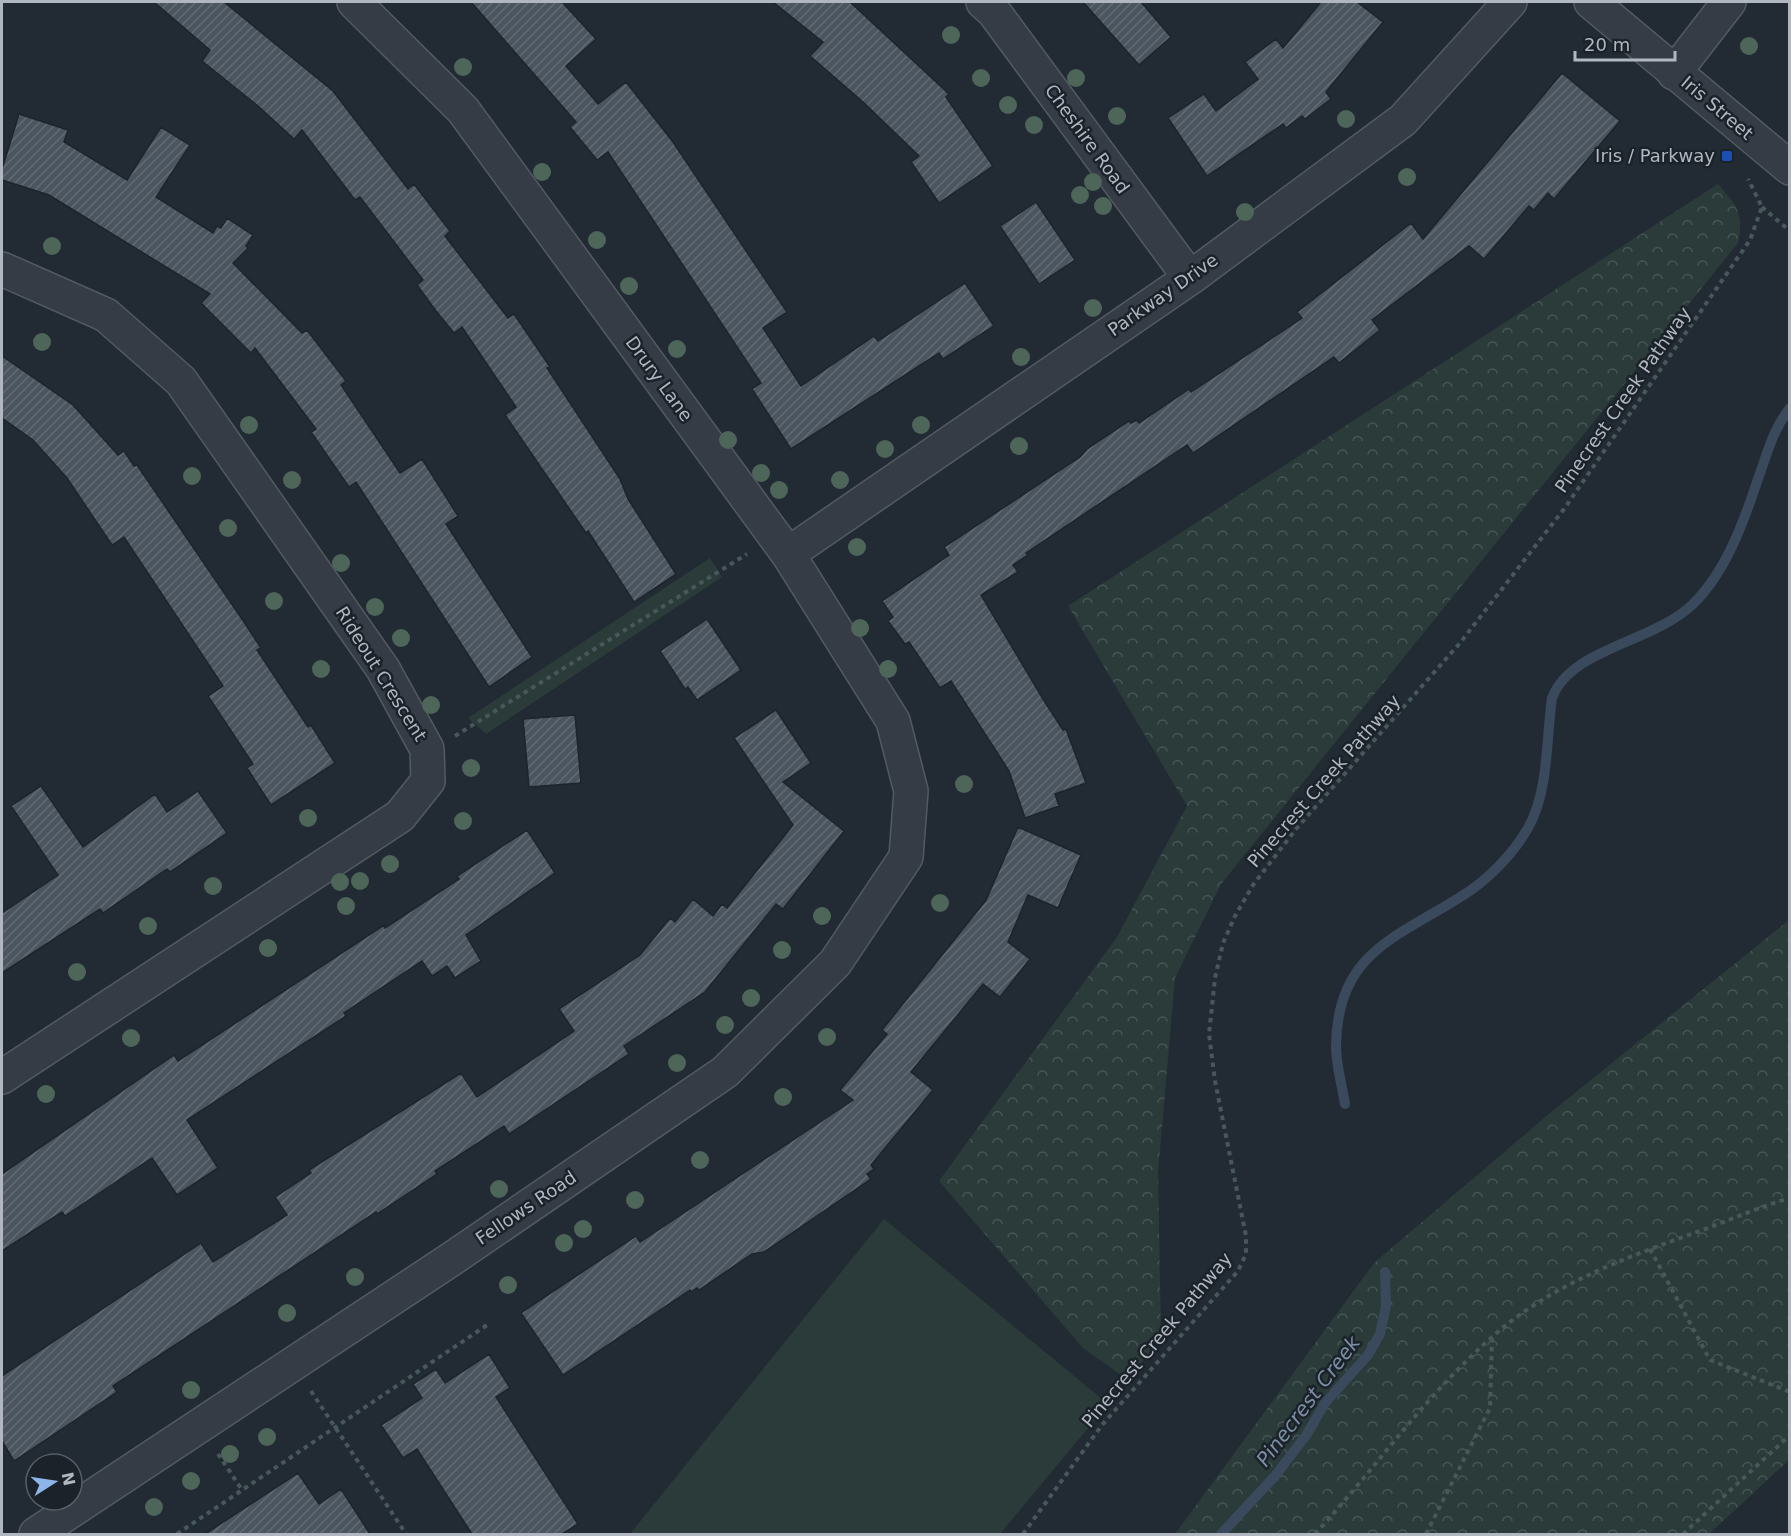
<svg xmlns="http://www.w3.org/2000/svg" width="1791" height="1536" font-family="'DejaVu Sans',sans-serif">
<defs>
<pattern id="forest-crowns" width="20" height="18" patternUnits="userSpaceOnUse" patternTransform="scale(1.5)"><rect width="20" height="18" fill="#2a3b3a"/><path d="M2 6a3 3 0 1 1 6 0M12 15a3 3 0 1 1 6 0" fill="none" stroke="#465555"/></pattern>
<pattern id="building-hatch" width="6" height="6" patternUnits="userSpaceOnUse" patternTransform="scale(1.5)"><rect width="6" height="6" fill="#4b555f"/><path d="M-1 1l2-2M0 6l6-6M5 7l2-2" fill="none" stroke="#626b74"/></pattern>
</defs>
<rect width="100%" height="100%" fill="#222b34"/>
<path fill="#2a3b3a" d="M710 558 722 577 486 734 468 718Z
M884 1219 1108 1404 1000 1534H630Z"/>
<path fill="url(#forest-crowns)" d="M1718 184C1737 206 1744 213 1738 243L1221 884 1175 978 1158 1172 1161 1338 1128 1380 1083 1348 939 1181 1117 937 1187 806 1068 606Z
M1789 920V1460L1709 1534H1175L1374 1263 1550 1113Z"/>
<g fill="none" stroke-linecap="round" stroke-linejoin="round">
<path stroke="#3a495b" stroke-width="10" d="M1345 1104C1342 1085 1336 1065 1336 1046 1337 953 1396 938 1462 896 1488 880 1513 854 1528 828 1549 791 1546 739 1552 698 1571 648 1653 643 1693 604 1726 572 1744 521 1758 479 1767 454 1773 429 1790 408
M1221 1534 1275 1476 1307 1434 1325 1403 1368 1355 1380 1334 1386 1306 1385 1272"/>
</g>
<path fill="url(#building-hatch)" stroke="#1d242b" stroke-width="1.5" d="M154 2H224L333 91 408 189 414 184 450 231 445 236 508 318 514 314 550 367 547 368 620 479 628 499 676 574 634 602 588 531 586 533 505 415 516 407 462 327 454 333 436 311 417 285 423 280 360 197 355 200 302 130 294 139 258 106 202 61 210 50Z
M471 2H562L596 39 566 66 598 104 626 82 673 142 787 312 763 328 801 386 874 336 878 341 965 283 994 326 943 359 939 353 791 449 752 389 761 383 608 152 597 160 570 127 576 122Z
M773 2H850L949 94 946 97 993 166 939 203 911 162 919 156 863 102 810 56 823 42Z
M1083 2H1141L1171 37 1139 65Z
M1321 2H1357L1383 22 1326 92 1331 99 1305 119 1302 116 1286 128 1283 124 1207 176 1168 118 1204 94 1216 111 1258 79 1245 62 1276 39 1283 48Z
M1562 73 1620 121 1554 199 1548 193 1534 210 1529 206 1484 259 1469 246 1372 320 1380 330 1339 363 1334 357 1193 453 1187 445 1026 553 1028 555 1013 565 1018 572 981 595 1043 699 1063 730 1066 729 1086 783 1055 794 1059 806 1025 818 1009 771 951 681 940 688 909 642 905 644 888 621 893 617 882 601 949 555 944 547 1080 457 1087 449 1129 421 1131 423 1137 420 1139 423 1189 389 1191 392 1302 318 1297 312 1411 223 1423 239Z
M19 114 68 130 64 142 127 180 161 127 190 145 156 197 213 233 217 226 221 228 227 218 253 235 246 246 248 248 233 263 302 333 307 330 346 381 341 385 400 473 422 459 458 516 446 524 532 657 489 687 356 482 349 487 311 432 316 429 255 348 251 353 201 303 210 294 49 195 2 180V169Z
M1036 202 1075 260 1039 284 1000 226Z
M2 356 73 405 118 455 124 451 134 466 137 465 244 622 261 648 257 650 308 727 311 725 335 763 271 805 247 768 253 764 208 696 223 686 124 537 112 545 67 478 33 440 2 418Z
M707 619 741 670 697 700 688 687 685 689 660 651Z
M776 710 811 763 783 782 844 831 783 909 776 904 705 992 624 1046 629 1054 509 1134 504 1126 435 1171 437 1174 377 1214 376 1212 113 1386 117 1392 14 1461 2 1441V1376L201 1243 213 1262 287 1215 275 1197 311 1173 309 1170 461 1073 477 1097 574 1031 559 1009 640 955 670 918 675 922 693 899 713 916 722 904 727 908 793 825 734 738Z
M575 715 581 783 529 787 523 719Z
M41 786 83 847 155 794 167 812 198 791 227 833 170 872 167 869 103 913 100 909 2 973V913L58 875 11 806Z
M1018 827 1081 855 1058 908 1028 895 1008 942 1030 959 1000 997 983 984 911 1072 933 1090 871 1165 874 1169 867 1174 871 1179 764 1252 752 1254 699 1290 697 1288 691 1292 690 1290 563 1375 521 1313 636 1236 640 1242 853 1100 840 1090 887 1034 882 1030 986 900Z
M527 830 555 873 466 935 481 961 455 978 447 966 432 976 422 961 344 1013 346 1016 187 1120 218 1168 177 1195 152 1158 65 1216 62 1212 2 1251V1174L174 1055 178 1061 384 925 385 928 459 879 457 876Z
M489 1354 510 1388 496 1397 578 1524 562 1534H472L417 1449 403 1458 381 1425 422 1398 413 1384 436 1369 445 1383Z
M298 1473 319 1504 341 1489 370 1534H205Z"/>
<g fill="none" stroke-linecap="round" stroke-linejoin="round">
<defs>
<path id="minor" d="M983 2 994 12 1190 278
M1591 2 1790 168
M1674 73 1729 2
M2 269 106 315 181 381 383 669 427 749 428 781 400 816 2 1077
M788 554 1190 278 1403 120 1510 2
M36 1534 450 1260 725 1072 835 963 906 857 911 791 893 721 788 554 463 110 354 2"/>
</defs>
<use href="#minor" stroke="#535a62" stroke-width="36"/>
<path stroke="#48585a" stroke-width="4" stroke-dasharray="4.5 4.5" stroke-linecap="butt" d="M1762 207 1790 231
M455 736 747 554
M1650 1249 1710 1360 1790 1392
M311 1391 406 1534
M218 1454 242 1490
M177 1534 490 1323
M1023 1534 1102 1425 1238 1271 1246 1254V1236L1215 1081 1209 1034 1215 978 1223 943 1235 916 1253 885 1296 829 1460 643 1564 509 1750 240 1762 207 1748 179
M1315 1534C1374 1470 1425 1396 1491 1338 1549 1285 1627 1257 1700 1231 1730 1220 1759 1207 1790 1198
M1426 1534 1490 1408 1492 1337
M1683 1534 1790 1435"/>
<use href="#minor" stroke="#353c45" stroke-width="33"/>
</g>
<g fill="#4e6559">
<circle cx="951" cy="35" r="9"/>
<circle cx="1749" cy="46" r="9"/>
<circle cx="463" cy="67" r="9"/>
<circle cx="981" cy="78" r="9"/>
<circle cx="1076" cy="78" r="9"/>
<circle cx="1008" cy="105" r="9"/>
<circle cx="1117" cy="116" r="9"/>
<circle cx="1346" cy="119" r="9"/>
<circle cx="1034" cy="125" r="9"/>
<circle cx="542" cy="172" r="9"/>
<circle cx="1407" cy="177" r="9"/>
<circle cx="1093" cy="182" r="9"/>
<circle cx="1080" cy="195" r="9"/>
<circle cx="1103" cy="206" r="9"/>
<circle cx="1245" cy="212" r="9"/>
<circle cx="597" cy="240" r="9"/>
<circle cx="52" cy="246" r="9"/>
<circle cx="629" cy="286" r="9"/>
<circle cx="1093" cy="308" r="9"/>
<circle cx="42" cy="342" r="9"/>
<circle cx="677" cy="349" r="9"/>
<circle cx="1021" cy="357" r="9"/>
<circle cx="249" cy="425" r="9"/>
<circle cx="921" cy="425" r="9"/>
<circle cx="728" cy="440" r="9"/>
<circle cx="1019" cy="446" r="9"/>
<circle cx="885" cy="449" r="9"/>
<circle cx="761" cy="473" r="9"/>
<circle cx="192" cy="476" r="9"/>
<circle cx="292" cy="480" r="9"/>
<circle cx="840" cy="480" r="9"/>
<circle cx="779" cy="490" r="9"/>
<circle cx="228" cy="528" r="9"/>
<circle cx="857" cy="547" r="9"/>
<circle cx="341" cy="563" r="9"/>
<circle cx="274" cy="601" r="9"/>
<circle cx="375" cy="607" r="9"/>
<circle cx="860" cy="628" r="9"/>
<circle cx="401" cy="638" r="9"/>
<circle cx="321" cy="669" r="9"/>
<circle cx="888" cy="669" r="9"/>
<circle cx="431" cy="705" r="9"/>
<circle cx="471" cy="768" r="9"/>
<circle cx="964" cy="784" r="9"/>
<circle cx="308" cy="818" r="9"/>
<circle cx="463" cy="821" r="9"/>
<circle cx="390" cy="864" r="9"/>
<circle cx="360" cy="881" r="9"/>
<circle cx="340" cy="882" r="9"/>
<circle cx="213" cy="886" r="9"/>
<circle cx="940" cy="903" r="9"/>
<circle cx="346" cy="906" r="9"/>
<circle cx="822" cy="916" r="9"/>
<circle cx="148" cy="926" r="9"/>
<circle cx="268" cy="948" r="9"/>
<circle cx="782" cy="950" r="9"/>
<circle cx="77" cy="972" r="9"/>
<circle cx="751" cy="998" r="9"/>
<circle cx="725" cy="1025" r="9"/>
<circle cx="827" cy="1037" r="9"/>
<circle cx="131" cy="1038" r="9"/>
<circle cx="677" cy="1063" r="9"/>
<circle cx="46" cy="1094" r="9"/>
<circle cx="783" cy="1097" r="9"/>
<circle cx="700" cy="1160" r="9"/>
<circle cx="499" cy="1189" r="9"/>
<circle cx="635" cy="1200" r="9"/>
<circle cx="583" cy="1229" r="9"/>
<circle cx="564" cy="1243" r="9"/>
<circle cx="355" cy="1277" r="9"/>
<circle cx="508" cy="1285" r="9"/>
<circle cx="287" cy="1313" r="9"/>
<circle cx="191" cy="1390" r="9"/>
<circle cx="267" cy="1437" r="9"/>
<circle cx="230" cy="1454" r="9"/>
<circle cx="191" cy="1481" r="9"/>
<circle cx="154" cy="1507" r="9"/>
</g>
<rect fill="#1a4fb4" stroke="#1b2229" stroke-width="2" x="1721" y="150" width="12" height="12" rx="3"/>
<g text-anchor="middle" stroke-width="5" stroke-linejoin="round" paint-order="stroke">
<g font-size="18" fill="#b0b7c1" stroke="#1b2229">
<text transform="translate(1717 108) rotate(40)" y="6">Iris Street</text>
<text transform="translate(1087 139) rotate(54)" y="6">Cheshire Road</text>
<text transform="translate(1163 295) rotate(-35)" y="6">Parkway Drive</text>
<text transform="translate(659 379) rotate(54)" y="6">Drury Lane</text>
<text transform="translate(1623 400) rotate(-55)" y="6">Pinecrest Creek Pathway</text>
<text transform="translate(381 674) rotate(58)" y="6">Rideout Crescent</text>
<text transform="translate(1324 781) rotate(-49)" y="6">Pinecrest Creek Pathway</text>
<text transform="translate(526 1208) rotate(-34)" y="6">Fellows Road</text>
<text transform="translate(1157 1340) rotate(-50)" y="6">Pinecrest Creek Pathway</text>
</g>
<g font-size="18" fill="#b0b7c1" stroke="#1b2229" text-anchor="end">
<text x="1715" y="162">Iris / Parkway</text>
</g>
<g font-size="20" font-style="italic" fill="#7c8fa6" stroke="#1b2229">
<text transform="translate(1308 1401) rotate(-53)" y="7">Pinecrest Creek</text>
</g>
</g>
<rect width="1791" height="1536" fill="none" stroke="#b0b7c1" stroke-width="6"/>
<g transform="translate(54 1482) rotate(78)"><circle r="28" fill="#1b2229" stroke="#575e66" stroke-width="1.5"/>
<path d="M0-4.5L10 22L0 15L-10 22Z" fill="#8db5e9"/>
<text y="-9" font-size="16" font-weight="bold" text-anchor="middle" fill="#b0b7c1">N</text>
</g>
<path d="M1575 51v9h100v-9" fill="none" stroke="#b0b7c1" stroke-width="3"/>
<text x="1584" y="51" font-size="18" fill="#b0b7c1" stroke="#1b2229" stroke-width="4.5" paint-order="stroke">20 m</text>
</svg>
